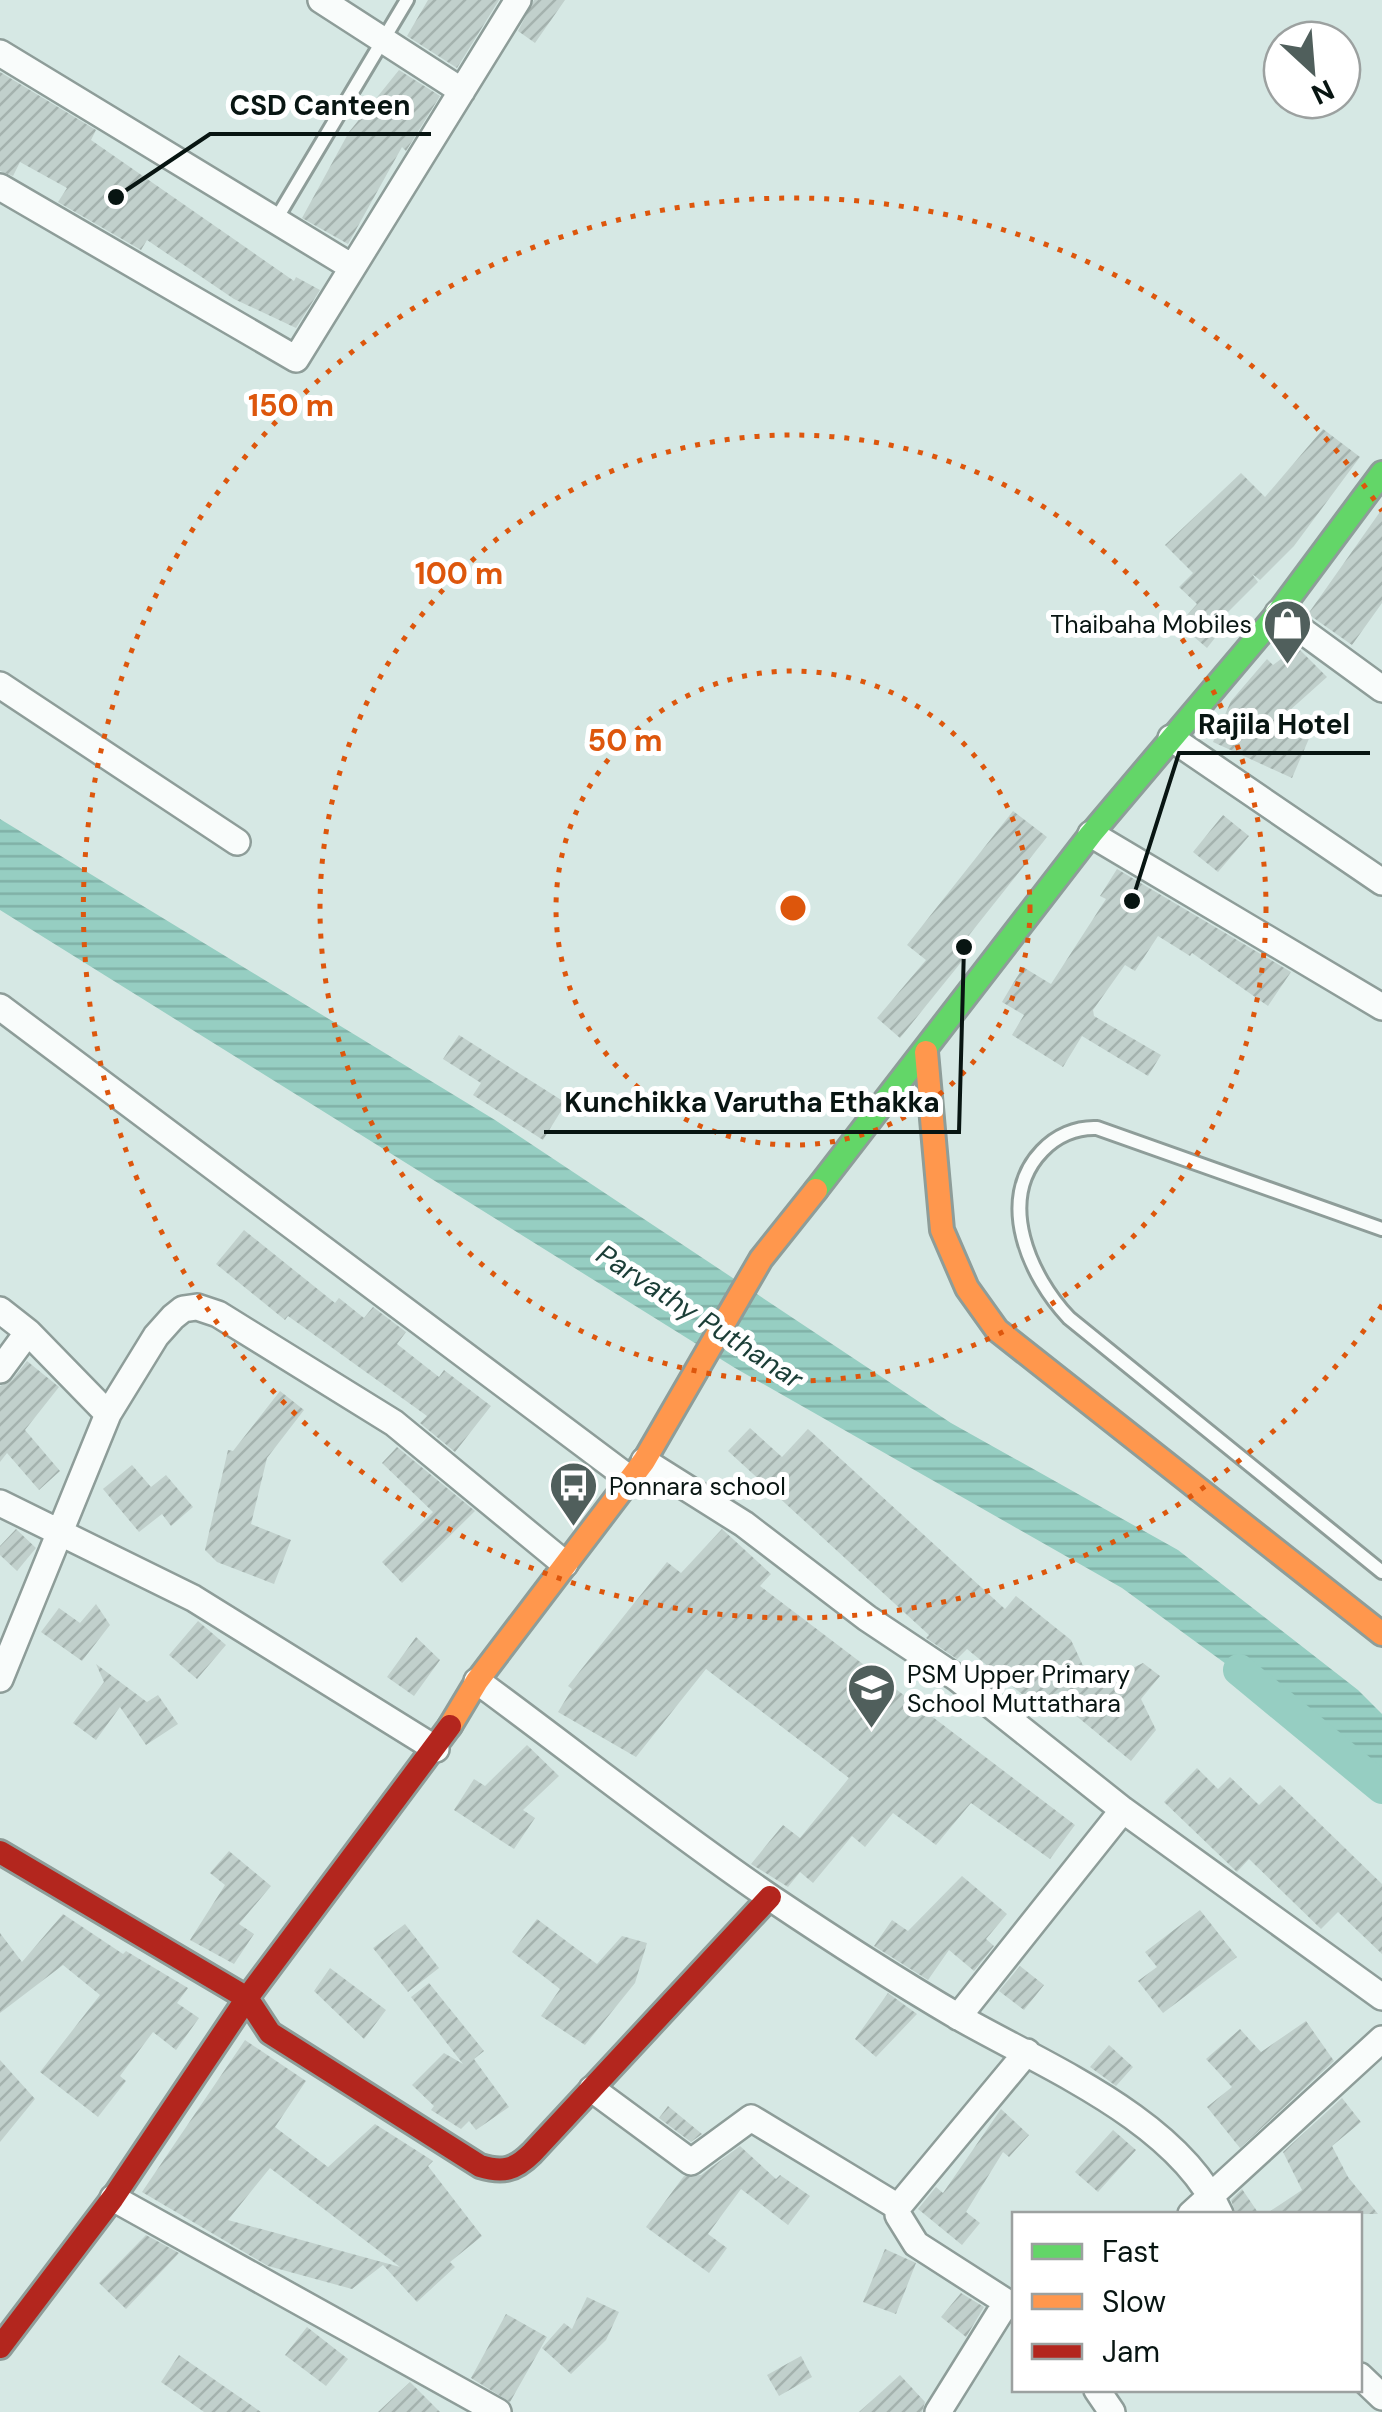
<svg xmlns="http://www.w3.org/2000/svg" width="1382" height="2412" font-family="'DM Sans',sans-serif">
<defs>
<pattern id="water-rules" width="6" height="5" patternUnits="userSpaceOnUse" patternTransform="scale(2.5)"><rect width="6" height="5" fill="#96cec2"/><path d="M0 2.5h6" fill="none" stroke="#80b0a6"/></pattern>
<pattern id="building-hatch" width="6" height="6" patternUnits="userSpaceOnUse" patternTransform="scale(2.5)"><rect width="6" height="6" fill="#c1d0cc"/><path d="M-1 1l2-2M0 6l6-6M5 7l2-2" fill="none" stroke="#a4b2ae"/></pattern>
</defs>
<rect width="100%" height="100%" fill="#d6e8e4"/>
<path fill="url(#water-rules)" d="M0 819 495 1120 951 1423 1178 1550 1358 1690 1382 1714V1778L1122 1588 735 1368 0 910Z"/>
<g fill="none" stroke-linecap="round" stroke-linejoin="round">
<path stroke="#96cec2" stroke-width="32" d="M1239 1670 1382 1788"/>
</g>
<path fill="url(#building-hatch)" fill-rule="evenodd" d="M428 0H499L457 68 407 36Z
M534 0H565L535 43 518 31Z
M399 70 440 96 406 151 402 147 348 244 302 218 349 132Z
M0 72 96 130 91 140 294 281 296 277 320 290 296 328 234 299 147 240 141 250 63 205 58 202 67 188 20 162 13 176 0 171Z
M1323 429 1360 457 1294 546 1260 580 1252 574 1258 582 1216 624 1222 629 1207 648 1179 624 1197 604 1179 587 1193 573 1165 545 1241 473 1265 497Z
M1382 509V603L1352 645 1308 614Z
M1297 647 1327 677 1279 720 1311 734 1292 778 1213 742 1231 701 1267 659 1273 665Z
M1013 811 1047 837 962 944 971 950 900 1038 877 1018 926 960 907 945Z
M1223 815 1249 836 1218 872 1193 852Z
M1117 869 1291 972 1268 1006 1192 953 1190 956 1158 936 1135 971 1125 965 1093 1010 1094 1016 1161 1055 1148 1076 1082 1036 1063 1067 1012 1035 1024 1015 1002 1002 1023 967 1051 984 1106 899 1100 896Z
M459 1035 566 1103 543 1140 473 1095 481 1083 443 1059Z
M244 1230 335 1303 339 1298 364 1318 373 1307 406 1332 397 1344 439 1377 444 1370 491 1406 455 1452 420 1423 427 1416 288 1316 285 1320 216 1264Z
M27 1361 59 1387 25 1430 60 1471 39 1490 7 1453 0 1462V1386L12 1380Z
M280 1391 304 1410 267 1458 251 1524 291 1540 274 1584 217 1562 205 1550 228 1450 233 1451Z
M750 1428 782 1457 808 1429 1005 1609 1016 1596 1071 1640 1093 1687 1143 1663 1160 1676 1141 1699 1156 1730 1131 1761 1074 1714 1062 1691 1035 1705 967 1649 957 1659 926 1638 929 1635 728 1451Z
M397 1447 475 1511 402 1583 382 1562 433 1512 382 1463Z
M132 1465 151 1487 166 1475 193 1507 171 1526 162 1514 139 1532 103 1489Z
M16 1529 36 1548 17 1571 0 1555V1546Z
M722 1529 771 1574 760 1586 1075 1825 1050 1859 971 1803 936 1845 893 1813 865 1847 852 1836 813 1883 800 1872 788 1887 751 1864 783 1825 800 1838 849 1778 706 1669 636 1757 558 1712 572 1689 568 1686 667 1562 681 1573Z
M96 1604 110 1625 82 1661 41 1632 59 1608 80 1623Z
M198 1621 226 1645 197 1679 169 1655Z
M416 1637 440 1660 414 1696 387 1677Z
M96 1664 147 1702 158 1695 178 1724 146 1745 120 1707 96 1740 73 1723 104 1682Z
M527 1745 559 1776 523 1810 535 1818 514 1849 454 1810 474 1779 485 1786Z
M1197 1768 1218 1789 1230 1777 1259 1805 1280 1785 1382 1884V1954L1338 1912 1321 1929 1249 1859 1237 1872 1164 1802Z
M229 1851 271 1886 239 1924 254 1934 234 1964 190 1940 225 1885 210 1873Z
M962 1876 1007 1914 986 1939 994 1946 974 1971 949 1950 928 1980 874 1946 892 1920 908 1931Z
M1200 1910 1237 1957 1163 2013 1138 1981 1157 1967 1145 1952Z
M63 1914 123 1954 126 1951 188 1988 177 2003 199 2018 176 2050 153 2032 120 2076 126 2081 98 2117 40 2072 100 1995 63 1965 0 2013V1933L22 1962Z
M537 1919 597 1964 622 1936 647 1943 635 1983 585 2045 541 2016 560 1989 512 1952Z
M405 1924 439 1968 408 1992 373 1948Z
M1020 1966 1044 1985 1024 2010 999 1991Z
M330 1968 386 2010 364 2039 314 1991Z
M429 1983 484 2051 474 2059 509 2107 476 2130 469 2121 461 2129 431 2110 434 2106 412 2085 444 2053 463 2064 411 1997Z
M888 1993 917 2014 876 2057 855 2039Z
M1306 2021 1334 2061 1240 2148 1207 2107 1232 2087 1206 2059 1240 2029 1261 2052Z
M245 2040 306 2081 275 2127 328 2167 375 2124 433 2161 428 2166 482 2236 450 2262 455 2267 417 2302 383 2265 352 2289 268 2266 142 2192ZM270 2168 400 2267 228 2220Z
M1109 2045 1133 2067 1116 2086 1090 2067Z
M0 2060 35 2099 0 2142Z
M1342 2098 1361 2122 1332 2146 1348 2177 1378 2214H1266L1302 2190 1283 2152Z
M668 2106 702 2134 691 2142 659 2118Z
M1001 2109 1029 2135 1009 2157 1003 2152 966 2212 980 2223 962 2245 918 2209 936 2187 943 2193Z
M1113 2130 1136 2150 1098 2192 1075 2172Z
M740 2146 776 2179 780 2175 810 2196 788 2225 741 2189 708 2234 727 2248 709 2273 646 2227 684 2176 701 2175Z
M1242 2189 1259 2214H1236L1231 2200Z
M146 2235 179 2253 126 2309 99 2283Z
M885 2249 916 2263 896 2314 863 2302Z
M961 2293 984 2307 966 2337 941 2317Z
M587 2297 619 2312 606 2340 571 2374 542 2348 564 2323 572 2329Z
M506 2314 547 2337 510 2402 471 2378Z
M307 2327 348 2359 326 2386 285 2355Z
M179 2355 261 2412H204L161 2382Z
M801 2356 812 2377 779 2396 767 2375Z
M900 2375 925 2402 922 2412H859Z
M410 2382 440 2412H378Z"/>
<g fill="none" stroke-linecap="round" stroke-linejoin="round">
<defs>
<path id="lane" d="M275 221 407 0
M1382 1229 1097 1128C1076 1127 1056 1136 1042 1151 995 1200 1030 1277 1069 1318L1382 1572"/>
<path id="street" d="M321 0 462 91
M0 53 352 267
M0 187 296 359 518 0
M1278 613 1382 689
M0 685 237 842
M1171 738 1382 882
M1091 834 1382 1007
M0 1007 630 1479
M0 1310 28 1332 108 1414
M0 1370 28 1332
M644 1461 744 1524 867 1618 957 1678 1123 1810 1382 1997
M0 1503 193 1598 436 1749
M0 1679 108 1414 156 1336 173 1317 183 1309 197 1307 218 1314 394 1423 565 1564
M477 1681C575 1753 671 1830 771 1898 832 1939 894 1979 957 2016 1042 2065 1178 2119 1220 2214
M958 2017 1123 1810
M592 2089 691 2162 751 2118 898 2207
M113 2198 498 2412
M1191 2214 1382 2039
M1014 2307 916 2244 898 2215V2207L1027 2052
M1360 2376 1382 2397
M1097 2390 1112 2412
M938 2412 1006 2303"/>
<path id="fast" d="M816 1190 1091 834 1278 613 1382 473"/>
<path id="slow" d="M926 1052 942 1230 967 1288 997 1330 1382 1634
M450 1726 477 1681 644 1461 761 1259 816 1190"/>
<path id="jam" d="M0 1852 247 1998 270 2033 480 2166C503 2173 515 2170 532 2153L770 1897
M0 2347 113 2198 247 1998 450 1726"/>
</defs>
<use href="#lane" stroke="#8e9d99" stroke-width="18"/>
<use href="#street" stroke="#8e9d99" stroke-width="30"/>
<use href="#fast" stroke="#8e9d99" stroke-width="28"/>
<use href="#slow" stroke="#8e9d99" stroke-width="28"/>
<use href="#jam" stroke="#8e9d99" stroke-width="28"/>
<use href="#lane" stroke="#f9fcfb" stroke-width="12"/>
<use href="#street" stroke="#f9fcfb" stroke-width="25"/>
<use href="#fast" stroke="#63d668" stroke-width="22"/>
<use href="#slow" stroke="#ff974d" stroke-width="22"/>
<use href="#jam" stroke="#b3261e" stroke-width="22"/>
</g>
<g fill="none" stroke="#dd560c" stroke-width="5" stroke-dasharray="5 10">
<circle cx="793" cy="908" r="237"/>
<circle cx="793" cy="908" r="473"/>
<path d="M1382 1305A710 710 0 1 1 1382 511"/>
</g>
<defs>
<symbol id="shop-pin" viewBox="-11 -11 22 30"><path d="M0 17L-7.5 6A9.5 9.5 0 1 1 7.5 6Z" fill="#505f5c" stroke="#fff"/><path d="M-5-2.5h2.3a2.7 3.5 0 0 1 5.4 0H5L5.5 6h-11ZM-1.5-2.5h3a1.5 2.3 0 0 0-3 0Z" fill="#fff"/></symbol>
<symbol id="bus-pin" viewBox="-11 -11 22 30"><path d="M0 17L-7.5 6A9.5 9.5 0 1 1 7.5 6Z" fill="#505f5c" stroke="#fff"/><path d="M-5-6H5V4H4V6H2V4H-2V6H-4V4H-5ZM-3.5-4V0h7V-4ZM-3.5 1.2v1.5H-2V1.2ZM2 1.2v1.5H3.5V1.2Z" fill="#fff"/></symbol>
<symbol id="school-pin" viewBox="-11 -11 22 30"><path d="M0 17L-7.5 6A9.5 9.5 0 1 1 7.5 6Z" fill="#505f5c" stroke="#fff"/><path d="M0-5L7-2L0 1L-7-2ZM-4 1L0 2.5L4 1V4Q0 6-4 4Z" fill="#fff"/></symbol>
</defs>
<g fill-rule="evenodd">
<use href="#shop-pin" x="1260" y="596" width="55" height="75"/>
<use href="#bus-pin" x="546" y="1458" width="55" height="75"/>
<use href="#school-pin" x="844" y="1660" width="55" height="75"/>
</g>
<g text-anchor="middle" stroke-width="10" stroke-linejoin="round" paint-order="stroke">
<g font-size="25" fill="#081512" stroke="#fff" text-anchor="start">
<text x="1252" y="633" text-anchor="end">Thaibaha Mobiles</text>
<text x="609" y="1495">Ponnara school</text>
<text x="907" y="1683">PSM Upper Primary<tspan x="907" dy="29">School Muttathara</tspan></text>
</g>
<g font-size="28" font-style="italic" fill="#1b3e37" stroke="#fff">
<text transform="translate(700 1316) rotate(33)" y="10">Parvathy Puthanar</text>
</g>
</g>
<circle cx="793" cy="908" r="15" fill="#dd560c" stroke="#fff" stroke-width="5"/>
<g font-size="30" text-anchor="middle" font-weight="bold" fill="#dd560c" stroke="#fff" stroke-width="10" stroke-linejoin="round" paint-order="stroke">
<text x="291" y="416">150 m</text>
<text x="459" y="584">100 m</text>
<text x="625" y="751">50 m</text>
</g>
<path fill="none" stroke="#081512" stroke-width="4" d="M116 197L210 134H431M1132 901L1179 753H1370M964 947L959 1132H544"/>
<g fill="#081512" stroke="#fff" stroke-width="4">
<circle cx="116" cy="197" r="10"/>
<circle cx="1132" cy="901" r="10"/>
<circle cx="964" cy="947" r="10"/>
</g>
<g font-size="28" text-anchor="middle" font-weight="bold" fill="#081512" stroke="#fff" stroke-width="10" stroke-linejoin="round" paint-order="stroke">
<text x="320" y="115">CSD Canteen</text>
<text x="1274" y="734">Rajila Hotel</text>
<text x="752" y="1112">Kunchikka Varutha Ethakka</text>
</g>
<rect x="1012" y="2212" width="350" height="180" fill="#ffffff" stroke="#9ca1a0" stroke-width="2.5"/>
<rect x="1032" y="2244" width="50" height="15" fill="#63d668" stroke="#9ca1a0" stroke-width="2.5"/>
<text x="1102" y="2262" font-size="30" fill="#081512">Fast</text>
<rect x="1032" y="2294" width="50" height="15" fill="#ff974d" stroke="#9ca1a0" stroke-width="2.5"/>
<text x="1102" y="2312" font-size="30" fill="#081512">Slow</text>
<rect x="1032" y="2344" width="50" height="15" fill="#b3261e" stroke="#9ca1a0" stroke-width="2.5"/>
<text x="1102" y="2362" font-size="30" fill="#081512">Jam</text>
<g transform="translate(1312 70) rotate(154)"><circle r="48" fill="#ffffff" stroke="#9ca1a0" stroke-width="2.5"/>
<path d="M0-8L18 38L0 25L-18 38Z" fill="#505f5c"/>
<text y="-15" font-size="28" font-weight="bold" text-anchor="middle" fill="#081512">N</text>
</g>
</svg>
